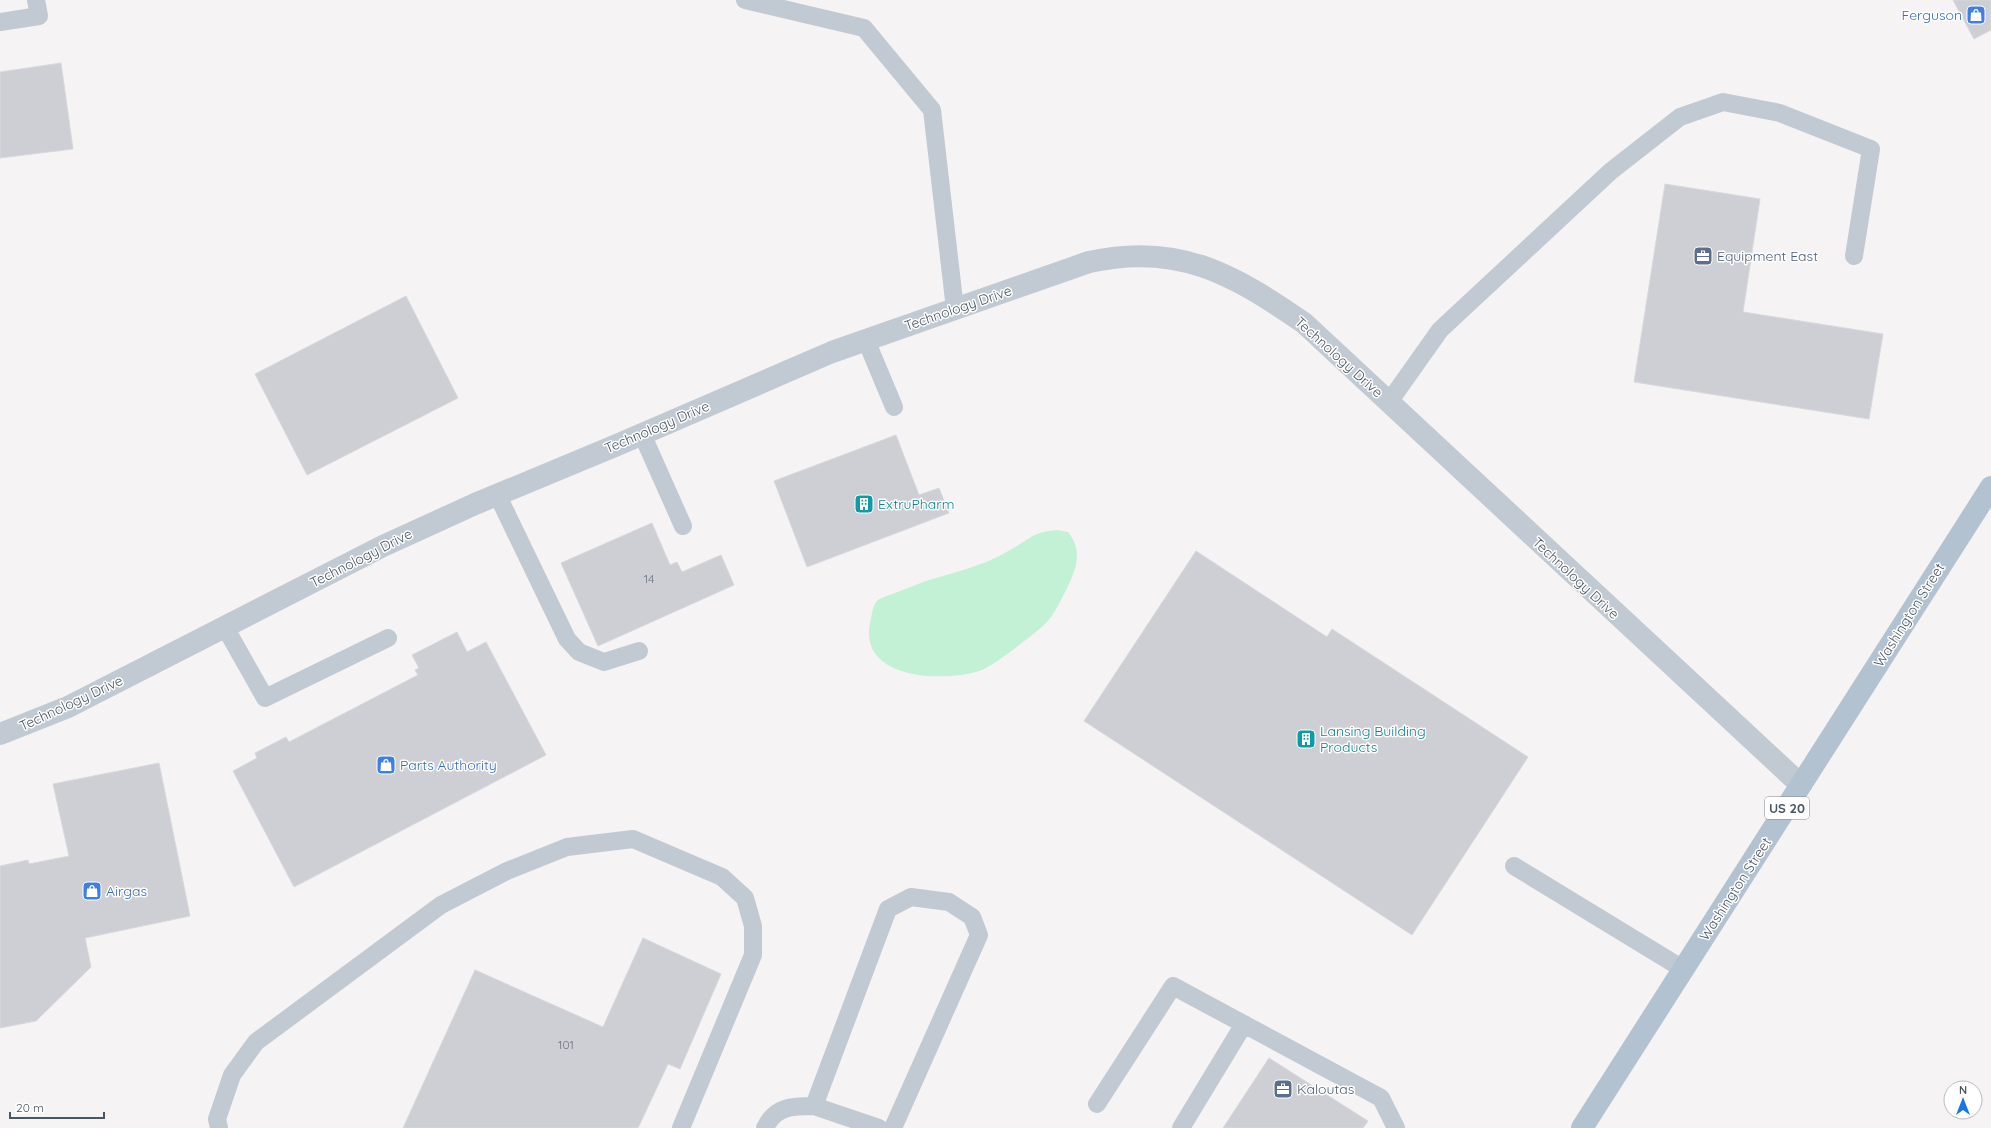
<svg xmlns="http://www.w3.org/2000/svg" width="1991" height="1128" font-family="Quicksand,sans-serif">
<rect width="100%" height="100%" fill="#f5f3f3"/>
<path fill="#c3f1d5" d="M1057 530 1068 532C1086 554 1073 576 1062 598 1058 606 1053 615 1047 622 1037 632 995 665 982 670 946 683 858 680 870 623 872 616 872 605 878 600 882 597 890 595 895 593 906 589 917 584 929 580 945 575 962 571 978 565 997 559 1014 548 1031 537 1039 532 1049 531 1057 530Z"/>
<path fill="#cdcfd5" stroke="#d7d9de" d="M1953 0H1991V30L1974 39Z
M61 63 73 149 0 158V72Z
M1665 184 1760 199 1743 312 1883 334 1869 419 1634 382Z
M406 296 458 398 307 475 255 374Z
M896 435 919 495 939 488 949 513 807 567 774 481Z
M652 523 670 565 677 562 682 572 721 555 734 585 598 646 561 563Z
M1196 551 1327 637 1332 629 1528 757 1412 935 1084 721Z
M457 632 467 652 486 642 546 755 294 887 233 771 257 758 255 753 286 737 289 742 418 675 415 670 419 668 412 655Z
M159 763 190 916 85 938 91 967 36 1021 0 1028V866L28 860 29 864 69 856 53 784Z
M643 938 721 974 680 1069 668 1064 638 1128H403L475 970 603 1027Z
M1269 1058 1368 1121 1363 1128H1223Z"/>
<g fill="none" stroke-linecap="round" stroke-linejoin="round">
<path stroke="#c1cad2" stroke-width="18" d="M745 0 864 28 932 110 955 309
M0 22 39 16 36 0
M866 340 894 407
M1389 402 1440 330 1611 171 1680 117 1723 102 1780 113 1871 149 1854 256
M642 434 683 526
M497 494 567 639 579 652 604 662 639 651
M225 627 265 698 388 638
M1514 866 1683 969
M1097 1104 1173 986 1381 1098 1396 1128
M814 1106 879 1128
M219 1128 217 1119 232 1075 256 1042 441 905 507 871 567 847 633 839 722 877 745 898 753 926V955L681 1128
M765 1128C775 1106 793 1106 814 1106L888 909 911 897 949 902 972 917 979 935 893 1128
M1181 1128 1244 1024"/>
<path stroke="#c1cad2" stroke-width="22" d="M0 734 68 707 383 546 475 504 617 445 832 352 1089 262C1178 242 1233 274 1304 323L1801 785"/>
<path stroke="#b3c2d1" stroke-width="22" d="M1582 1128 1991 487"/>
</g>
<defs>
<symbol id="shop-square" viewBox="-11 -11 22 22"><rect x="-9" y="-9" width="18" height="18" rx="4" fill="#3f7fe0" stroke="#fff"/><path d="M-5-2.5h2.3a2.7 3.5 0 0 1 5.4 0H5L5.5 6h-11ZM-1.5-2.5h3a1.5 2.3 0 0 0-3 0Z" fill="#fff"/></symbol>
<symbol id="office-square" viewBox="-11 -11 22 22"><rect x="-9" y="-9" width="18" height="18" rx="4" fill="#5c6f8a" stroke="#fff"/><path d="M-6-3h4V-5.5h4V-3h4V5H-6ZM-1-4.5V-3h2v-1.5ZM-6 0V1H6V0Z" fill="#fff"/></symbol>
<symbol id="building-square" viewBox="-11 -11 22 22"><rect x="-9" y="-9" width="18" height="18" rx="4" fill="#0f9aa8" stroke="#fff"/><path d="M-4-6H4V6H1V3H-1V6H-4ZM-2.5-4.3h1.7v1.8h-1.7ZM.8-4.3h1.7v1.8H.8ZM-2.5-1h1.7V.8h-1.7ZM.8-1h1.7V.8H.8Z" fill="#fff"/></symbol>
</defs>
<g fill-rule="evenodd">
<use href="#shop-square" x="1965" y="4" width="22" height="22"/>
<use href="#office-square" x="1692" y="245" width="22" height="22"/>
<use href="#building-square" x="853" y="493" width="22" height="22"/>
<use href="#building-square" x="1295" y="728" width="22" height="22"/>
<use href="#shop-square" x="375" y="754" width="22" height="22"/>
<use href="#shop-square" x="81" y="880" width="22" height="22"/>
<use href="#office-square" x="1272" y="1078" width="22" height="22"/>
</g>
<g text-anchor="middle" stroke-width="3" stroke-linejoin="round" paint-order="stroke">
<g font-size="12" fill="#6b747e">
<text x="649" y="583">14</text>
<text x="566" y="1049">101</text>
</g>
<rect fill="#fff" stroke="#808990" stroke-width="1" x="1765" y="797" width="44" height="22" rx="3"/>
<g font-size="13" font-weight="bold" fill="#4a5661">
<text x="1787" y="813">US 20</text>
</g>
<g font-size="14" fill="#366cbe" stroke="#fff" text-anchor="start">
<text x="1962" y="20" text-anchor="end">Ferguson</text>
<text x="400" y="770">Parts Authority</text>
<text x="106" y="896">Airgas</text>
</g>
<g font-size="14" fill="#4e5e75" stroke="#fff" text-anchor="start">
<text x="1717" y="261">Equipment East</text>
<text x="1297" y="1094">Kaloutas</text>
</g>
<g font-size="14" fill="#4a5661" stroke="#fff">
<text transform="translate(958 308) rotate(-19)" y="5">Technology Drive</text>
<text transform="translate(1339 357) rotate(42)" y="5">Technology Drive</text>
<text transform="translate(657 427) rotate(-23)" y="5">Technology Drive</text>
<text transform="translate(361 558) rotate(-27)" y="5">Technology Drive</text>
<text transform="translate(1576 578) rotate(43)" y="5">Technology Drive</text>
<text transform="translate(1909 615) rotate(-58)" y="5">Washington Street</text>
<text transform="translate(71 703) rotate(-25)" y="5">Technology Drive</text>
<text transform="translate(1735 889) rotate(-57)" y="5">Washington Street</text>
</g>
<g font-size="14" fill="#0d838f" stroke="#fff" text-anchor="start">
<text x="878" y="509">ExtruPharm</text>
<text x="1320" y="736">Lansing Building<tspan x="1320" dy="16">Products</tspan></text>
</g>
</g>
<g transform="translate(1963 1100)"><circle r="19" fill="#ffffff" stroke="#b7bbc0"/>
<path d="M0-3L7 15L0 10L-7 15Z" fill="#1a73e8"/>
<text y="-6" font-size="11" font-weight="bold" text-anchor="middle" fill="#4a5661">N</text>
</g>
<path d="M10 1112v6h94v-6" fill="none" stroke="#4a5661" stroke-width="2"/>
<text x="16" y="1112" font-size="12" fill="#4a5661" stroke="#ffffff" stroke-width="3" paint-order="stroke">20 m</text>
</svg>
